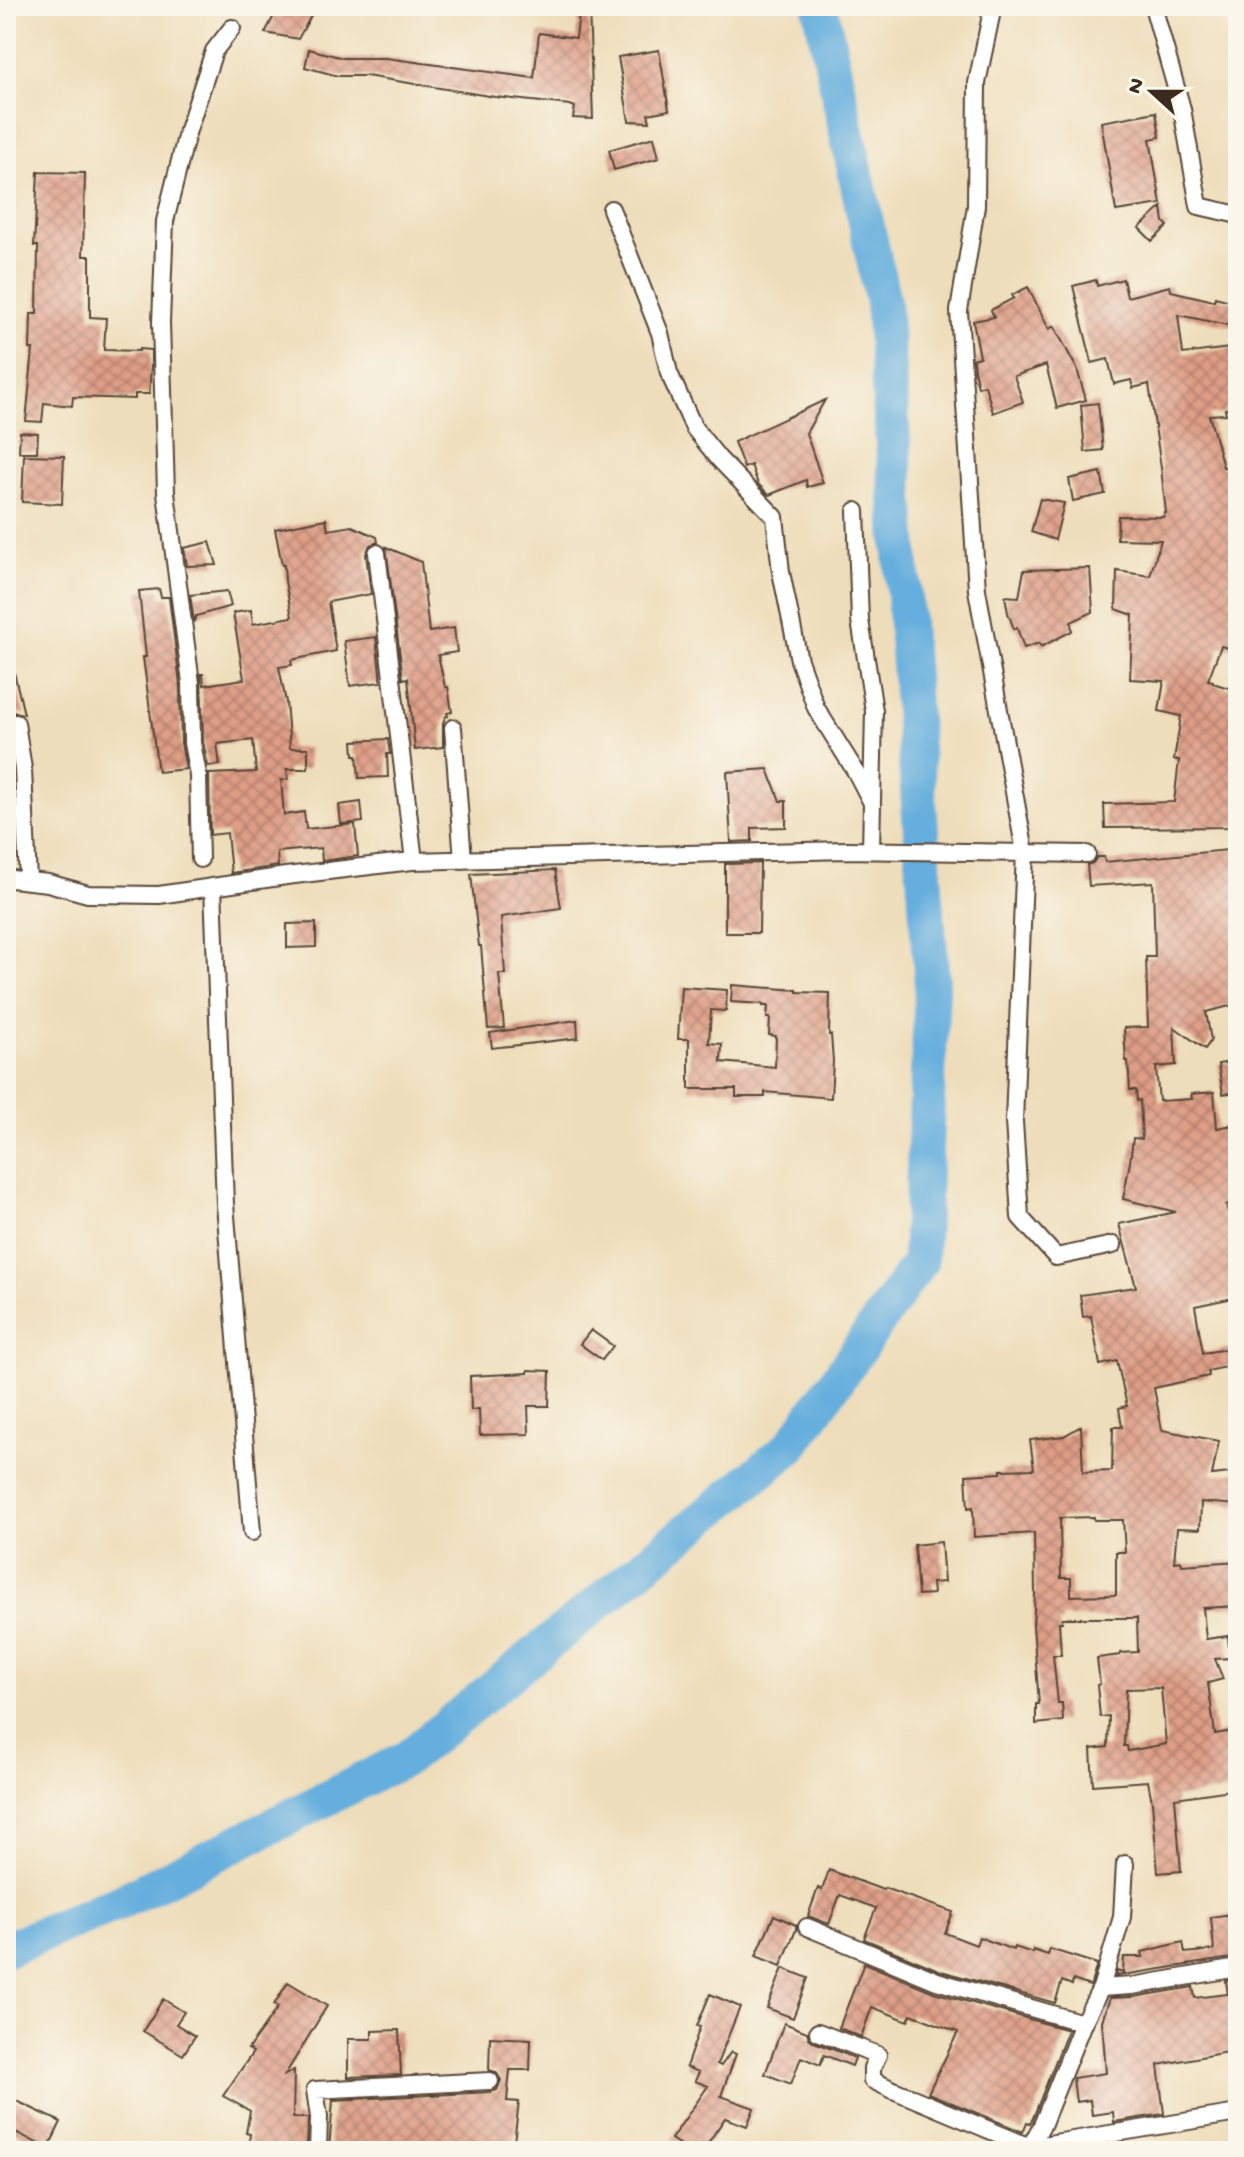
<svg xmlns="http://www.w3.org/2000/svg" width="1244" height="2157" font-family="'Gochi Hand',sans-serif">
<defs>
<pattern id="building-cross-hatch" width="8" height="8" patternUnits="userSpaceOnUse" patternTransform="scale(2)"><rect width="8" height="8" fill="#de9d86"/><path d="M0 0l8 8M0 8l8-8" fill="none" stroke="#b5806d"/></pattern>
</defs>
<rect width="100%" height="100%" fill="#fbf7ec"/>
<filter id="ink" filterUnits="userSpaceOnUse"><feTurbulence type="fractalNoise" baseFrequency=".0125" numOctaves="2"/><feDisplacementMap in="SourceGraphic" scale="16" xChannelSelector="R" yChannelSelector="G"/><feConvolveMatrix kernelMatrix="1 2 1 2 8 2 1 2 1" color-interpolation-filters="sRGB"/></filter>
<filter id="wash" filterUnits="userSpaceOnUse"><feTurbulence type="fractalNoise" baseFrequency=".006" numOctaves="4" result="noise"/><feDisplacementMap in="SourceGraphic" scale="32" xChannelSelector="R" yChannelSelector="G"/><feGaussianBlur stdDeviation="1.8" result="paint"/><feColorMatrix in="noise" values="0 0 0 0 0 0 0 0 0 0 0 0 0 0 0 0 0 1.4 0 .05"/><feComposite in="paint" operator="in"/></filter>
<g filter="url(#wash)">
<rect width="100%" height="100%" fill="#eeddba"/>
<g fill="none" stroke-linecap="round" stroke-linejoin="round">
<path stroke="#65aedd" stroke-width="36" d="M6 1949 122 1901 407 1758 790 1447 920 1262 932 985 883 302 820 6"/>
</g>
<g id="blocks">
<path fill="url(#building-cross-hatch)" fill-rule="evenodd" d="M279 6H297L312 14 298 39 265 33Z
M580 6H589L593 119 573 118 575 107 570 105 495 97 366 76H338L305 67 309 49 343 58H386L534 78 539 33 576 38Z
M659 50 669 110 648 114 650 122 629 121 618 57Z
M1156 112 1160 137 1150 139 1161 204 1116 211 1101 122Z
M654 137 659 158 614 170 609 150Z
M38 172 85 173 83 256H90V317L106 318 104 350 139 351V349L151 350V368L149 394H135V399L73 397 72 406 44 403 42 422 26 421 33 349H30L31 314H37L38 246H34Z
M1162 207 1164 222 1168 226 1152 241 1139 228Z
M1123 279 1127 297 1170 286 1171 291 1214 301 1215 297 1238 303V327L1178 315 1183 354 1238 347V408L1225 409 1226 414 1209 415 1223 467 1238 466V651L1221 646 1208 680 1213 681V683L1238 691V827L1105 828 1104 804 1174 802 1179 760H1174L1181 716 1159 711 1164 681 1130 679 1133 615 1116 609 1117 571 1150 576 1161 540 1117 539 1118 516 1164 517V513H1166L1161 468 1149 384 1133 388 1131 380 1114 384 1108 359 1092 363 1073 286 1096 280 1097 286Z
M1028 287 1049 329 1054 326 1077 369 1086 400 1057 408 1046 365 1014 376 1023 402 993 413 985 385 978 387 974 370 973 359 980 357 973 321 994 317 991 310 1014 298 1012 295Z
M825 400 806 433 823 483 807 487 806 480 769 495 758 484 751 465 744 468 734 442Z
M1098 403 1103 450 1085 452 1081 405Z
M20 432 38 433 37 452H19Z
M24 455 64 456 62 504 22 502Z
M1101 472 1105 494 1073 501 1069 479Z
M1040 499 1064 503 1055 540 1031 532Z
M326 519 328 530 352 526 377 537 378 542 370 545 366 554 371 594 328 602 336 651 291 660 292 665 279 667 286 702 290 748H308V769H287L288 779 281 780 284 815 304 812 306 829 355 824 358 856 322 861 321 848 277 852 278 866 231 873 227 833 210 835 209 774 256 772 253 740 217 744 220 765 208 766 203 742 201 674H203L204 685 244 679 233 613 251 610 253 624 292 617 285 581 284 565H282L275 529Z
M210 542 217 565 187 566 184 548Z
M386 547 421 562 429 632 454 628 457 652 438 655 445 687H448L452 712 447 713 448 716 445 717 443 724V747L415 750 408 678 403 679Z
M1090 568 1093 612 1071 622 1072 631 1041 647 1039 643 1024 648 1017 628 1014 629 1008 613 1005 596 1019 597 1024 570Z
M159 589 161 597H169L180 684 181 743 186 769 158 772 143 657H146L139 591Z
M227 591 231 606 196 616 194 622 190 595Z
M376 637 381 682 350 686 344 641Z
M12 664 24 714 14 712 6 718V665Z
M388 739 390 754H387L388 777 359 778 357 755H354L353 741Z
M768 769 780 801H786V827L752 828V841L731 842 727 772Z
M361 802 363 822 341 824 339 805Z
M1238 849V1004L1206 1012 1211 1040 1205 1049 1174 1027 1176 1065 1156 1067 1159 1101 1192 1099 1191 1094 1214 1092 1217 1128 1238 1124V1202L1226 1205 1238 1239V1297L1195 1306 1203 1353 1238 1347V1364L1208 1371 1209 1376 1154 1388 1162 1430 1219 1441 1212 1475 1238 1472V1505L1201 1502 1200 1529 1177 1528 1174 1562 1181 1561 1182 1565 1238 1561V1606L1203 1608 1206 1639 1228 1636 1230 1658 1215 1659 1223 1679 1208 1683 1215 1734 1238 1730V1789L1175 1798 1181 1871 1158 1873 1152 1802 1148 1781 1093 1785 1091 1749 1108 1747 1109 1716 1100 1717 1097 1685 1100 1684 1097 1658 1120 1655V1653L1138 1652 1137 1618H1062V1622H1059L1061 1655H1053L1058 1703H1062L1063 1721 1036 1724V1704H1039L1033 1625 1035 1594 1034 1533 974 1537 973 1507 968 1508 966 1475 1001 1473V1470L1034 1469 1030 1440 1064 1436 1081 1426 1083 1472 1112 1471 1113 1427H1122L1119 1408 1127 1406 1117 1361 1100 1365 1091 1316 1083 1317 1080 1295 1136 1287 1119 1224 1176 1212 1123 1199 1130 1162 1133 1138 1142 1139 1140 1100 1137 1101 1136 1090H1130L1128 1061H1126L1124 1028 1148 1027 1146 957H1155L1153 882 1089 886 1087 865 1093 863 1097 857H1104L1105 862ZM1094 1517V1520H1123L1125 1552H1116V1595L1071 1596V1578H1061L1060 1518ZM1161 1688 1166 1744 1128 1751 1127 1746H1124L1126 1689Z
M760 863 759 933H725V864Z
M555 870 561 908 501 917 505 974H499L504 1028 488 1029 481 946H479L471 874Z
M316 923V947L287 948V924Z
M732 985 797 990V992L830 993 829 1035H831L833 1061 831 1098 765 1092V1097H736V1089H689V1039H678L681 987 727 990 726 1011 711 1010 709 1043 722 1044 721 1062 775 1067 776 1036 769 1035 770 1018H767L768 1006H763V1004L731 1002Z
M577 1020 578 1038 492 1048 490 1033Z
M1238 1061V1092L1223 1094 1218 1064Z
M591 1330 613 1346 602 1360 580 1344Z
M528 1370 550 1371 549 1406H528L529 1434 480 1435 479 1409 471 1410 470 1376 528 1373Z
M941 1542 944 1582 932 1583 933 1594 918 1595 914 1545Z
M829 1870 883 1890 884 1888 953 1912 945 1933 976 1945 979 1937 1013 1950 1014 1947 1033 1953V1950L1048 1955 1050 1949 1097 1964 1091 1984 1090 1986 1073 1980 1072 1985 1062 1981 1055 2003 941 1971 864 1939 876 1908 840 1895 829 1924 808 1916 818 1888 822 1890Z
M1238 1913V1957L1116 1976 1117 1971 1123 1973 1124 1957H1143L1142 1952 1183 1942 1185 1953 1214 1950 1211 1917Z
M774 1915 796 1925V1930L781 1966 756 1956Z
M864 1963 934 1992 1068 2030 1033 2118 1030 2123 1027 2122 1023 2132 928 2093 958 2032 911 2014 908 2021 872 2007 861 2037 839 2028Z
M783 1968 808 1978 793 2018 767 2008Z
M1238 1979V2050L1158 2065 1164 2114 1114 2122 1113 2112 1092 2115 1090 2100 1076 2102 1073 2078 1106 2073 1102 2021 1110 1998 1134 1997 1193 1987 1195 1998 1228 1994 1226 1981Z
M288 1982 327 2006 285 2075 294 2070 293 2118H308L307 2151H248L250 2134 246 2133 250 2111 223 2096 253 2052 248 2049 278 2007 274 2005Z
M710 1994 740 2007 717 2064 721 2066 731 2052 736 2054 721 2096 754 2108 747 2126 725 2118 706 2146 702 2144 697 2151H689L671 2139 708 2086 695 2081 699 2072 686 2067 700 2027 697 2026Z
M163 1999 184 2012 176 2024 195 2036 183 2055 143 2031Z
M784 2023 807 2032 809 2038 814 2042 855 2058 852 2066 824 2055 820 2065 801 2057 791 2084 765 2074Z
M399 2030 401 2075 348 2077V2039H372V2031Z
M490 2037 531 2039 530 2070H510L507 2101 519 2102 514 2142 508 2141 507 2151H467V2149L427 2145V2151H329L333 2100 491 2092 497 2090 501 2080 496 2072 489 2070Z
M6 2096 61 2122 48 2149 6 2127Z"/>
</g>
</g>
<g filter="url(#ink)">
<use href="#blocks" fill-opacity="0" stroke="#564535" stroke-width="2"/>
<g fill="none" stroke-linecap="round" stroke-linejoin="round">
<defs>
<path id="street" d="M993 6 977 83 976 206 959 311 977 590 1025 852 1014 1121 1020 1217 1056 1257 1113 1245
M1153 6 1182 109 1199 206 1238 215
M611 209 660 333 669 373 694 428 719 459 775 517 781 572 799 660 816 708 856 772 872 803 871 850
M856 511 860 620 874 711 872 801
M377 553 414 861
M16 723 23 769 28 881
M453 728 463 860
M200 859 198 775 192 743 191 683 166 493 161 322 165 221 187 133 214 51 232 28
M6 881 12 879 48 883 88 894 159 895 286 876 412 861 847 850 1087 854
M213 887 225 1204 252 1532
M807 1927 937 1981 1083 2023
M1101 1988 1132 1986 1238 1968
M818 2032 878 2055 872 2068V2080L891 2089 1030 2147 1238 2113
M318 2151 319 2117 315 2090 490 2081
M1030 2151V2147L1043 2123 1083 2023 1101 1988 1122 1917 1125 1864"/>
</defs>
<use href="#street" stroke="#564535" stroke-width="20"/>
<use href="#street" stroke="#fff" stroke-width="16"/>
</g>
</g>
<rect width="1244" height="2157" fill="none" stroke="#fbf7ec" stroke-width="32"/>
<g transform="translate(1152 92) rotate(291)" stroke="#fbf7ec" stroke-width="6" paint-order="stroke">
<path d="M0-6L14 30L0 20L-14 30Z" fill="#3b2a1e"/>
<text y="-12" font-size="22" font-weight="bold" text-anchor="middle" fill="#3b2a1e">N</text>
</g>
</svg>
